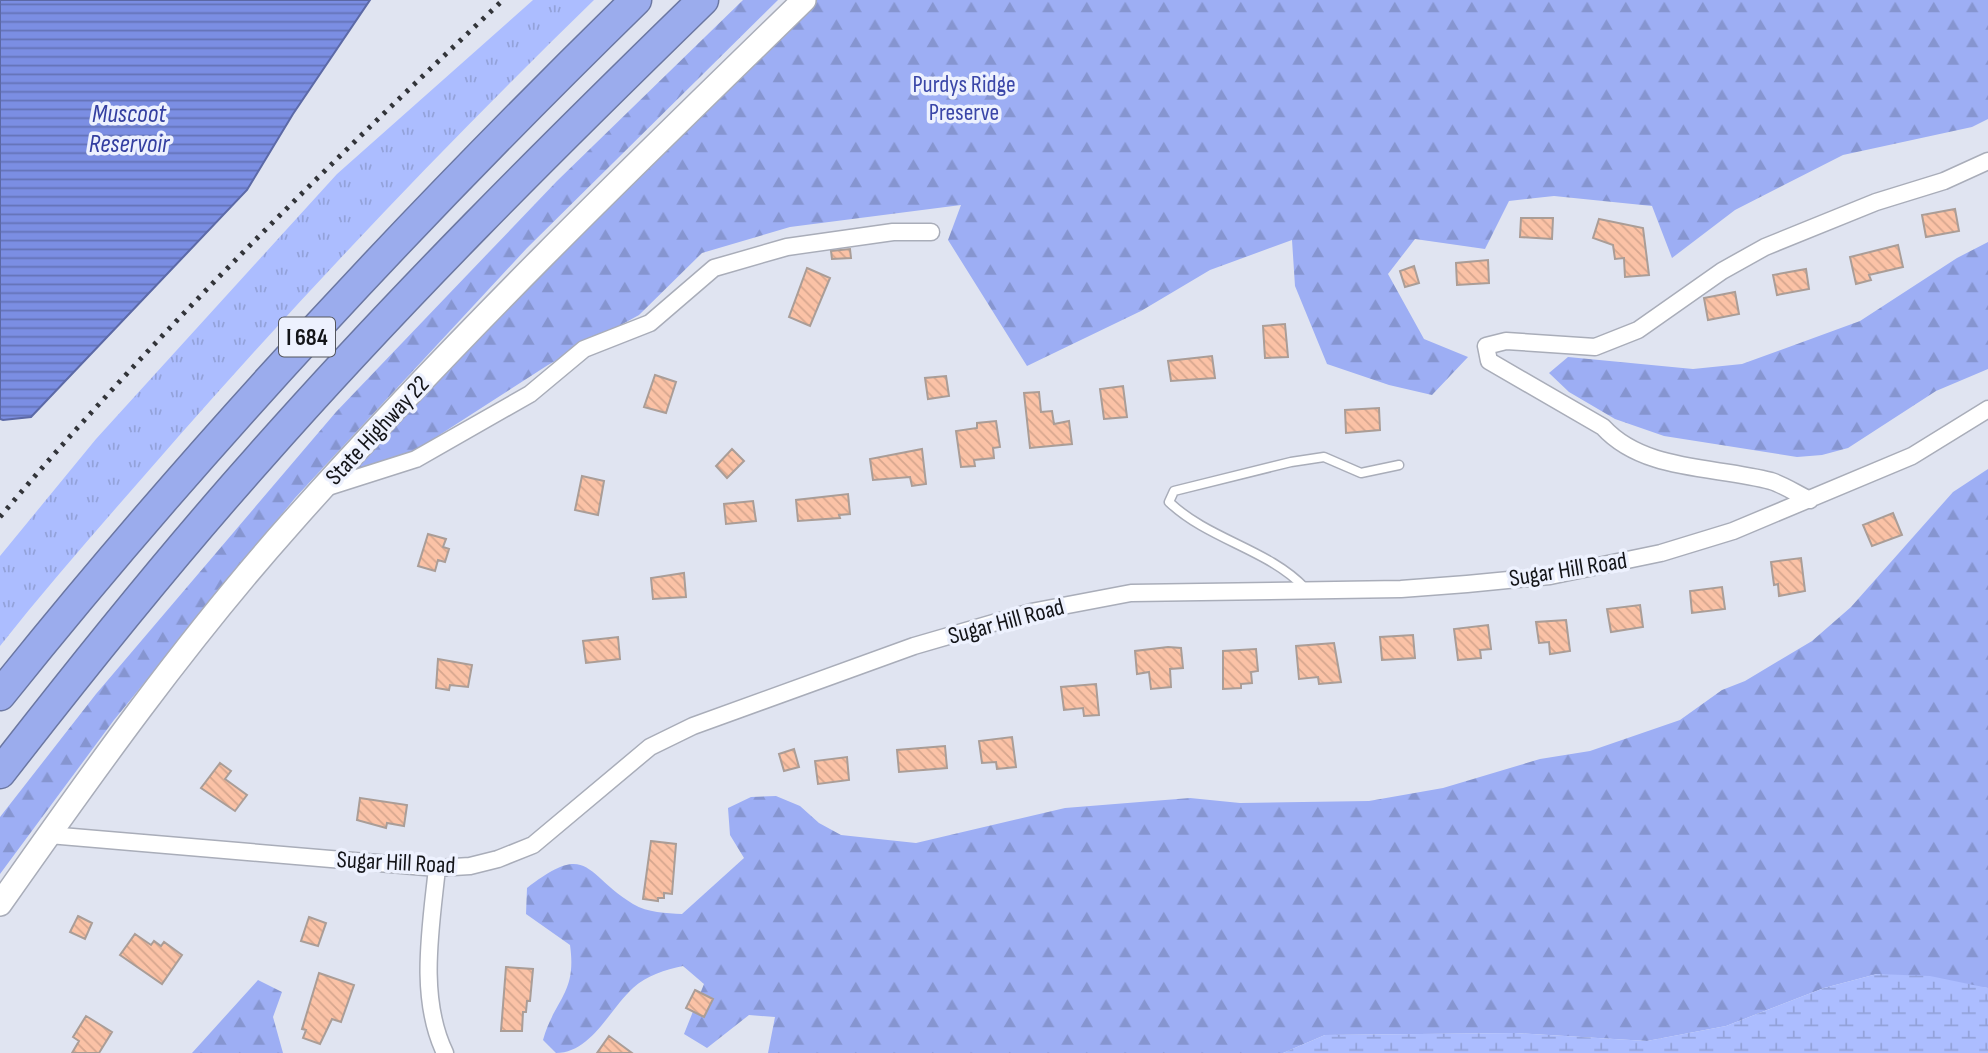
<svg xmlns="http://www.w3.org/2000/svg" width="1988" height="1053" font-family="'Sofia Sans Condensed',sans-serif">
<defs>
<pattern id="grass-tufts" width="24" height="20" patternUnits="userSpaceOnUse" patternTransform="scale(1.75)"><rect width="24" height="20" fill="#acbdff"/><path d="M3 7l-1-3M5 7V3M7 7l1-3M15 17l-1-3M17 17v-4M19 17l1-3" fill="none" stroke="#93a2da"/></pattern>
<pattern id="forest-firs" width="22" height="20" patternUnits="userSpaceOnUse" patternTransform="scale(1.75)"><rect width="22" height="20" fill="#9daef4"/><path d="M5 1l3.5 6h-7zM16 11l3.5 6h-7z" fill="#8695d0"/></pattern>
<pattern id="wetland-marsh" width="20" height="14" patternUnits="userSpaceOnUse" patternTransform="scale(1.75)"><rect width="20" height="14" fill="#acbdff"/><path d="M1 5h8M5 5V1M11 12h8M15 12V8" fill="none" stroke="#93a2da"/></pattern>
<pattern id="water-rules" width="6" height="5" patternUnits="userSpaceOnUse" patternTransform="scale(1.75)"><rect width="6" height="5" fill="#7b8ee3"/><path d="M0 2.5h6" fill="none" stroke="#6473b7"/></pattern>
<pattern id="building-back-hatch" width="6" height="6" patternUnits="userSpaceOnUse" patternTransform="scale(1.75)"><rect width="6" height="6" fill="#fbc2a6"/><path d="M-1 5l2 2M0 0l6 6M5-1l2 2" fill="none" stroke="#d6a68e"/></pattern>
</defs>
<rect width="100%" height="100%" fill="#e0e4f1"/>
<path fill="url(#grass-tufts)" d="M533 0H594C450 140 311 286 178 437 118 506 57 574 0 646V556L96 439 337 174Z"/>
<path fill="url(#forest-firs)" d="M743 0H778L527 248 295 498 114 720 0 874V817L96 694 336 412 557 181Z
M815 0H1988V119L1972 127 1843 155 1735 210 1672 258 1652 206 1554 196 1509 201 1485 249 1415 239 1388 274 1424 339 1468 357 1432 395 1389 385 1327 364 1295 286 1292 240 1210 270 1141 311 1027 366 948 240 961 205 790 227 702 253 639 315 548 365 413 452 345 476C497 312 651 151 815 0Z
M1988 242V369L1936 391 1848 448 1822 455 1797 457 1664 436 1615 419 1569 392 1549 373 1568 357 1693 369 1742 364 1860 321 1957 258Z
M1988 469V988L1877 974 1824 988 1726 1026 1647 1041 1515 1033 1325 1035 1283 1053H768L775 1017 749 1015 707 1048 684 1034 704 984 683 966C665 970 647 975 633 988 609 1010 591 1053 556 1053L543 1040C555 998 577 994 570 945L526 914 527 888C589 840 584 874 633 904 648 913 666 913 682 914L744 858 730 835 728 808 751 797 776 796 800 806 819 823 841 835 916 843 1065 808 1190 798 1240 803 1369 801 1443 788 1540 759 1590 751 1680 720 1722 690 1745 681 1812 641 1851 607 1953 492Z
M258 980 282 992 273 1017 283 1053H192Z"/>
<path fill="url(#wetland-marsh)" d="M1877 974 1930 976 1988 988V1053H1283L1325 1035 1515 1033 1647 1041 1726 1026 1824 988Z"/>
<path fill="url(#water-rules)" stroke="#5c69a6" stroke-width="2" d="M0 0H370L293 114 247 190 31 417 3 420 0 419Z"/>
<path fill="url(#building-back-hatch)" stroke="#aa9d97" stroke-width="2" d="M1955 209 1959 231 1926 237 1922 215Z
M1521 218H1553L1552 239 1520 237Z
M1599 219 1643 228 1649 275 1625 277 1624 258 1615 259 1613 245 1593 238Z
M1898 245 1903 267 1869 275 1871 280 1856 284 1850 257Z
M850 249 851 258 832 259 831 251Z
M1488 260 1489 283 1457 285 1456 263Z
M1414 266 1419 283 1405 287 1400 271Z
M807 268 830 278 810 326 789 317Z
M1806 269 1809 289 1777 295 1773 275Z
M1735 292 1739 314 1708 320 1704 298Z
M1285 324 1288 357 1265 358 1263 326Z
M1212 356 1215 378 1171 381 1168 361Z
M655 375 676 382 666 413 644 407Z
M946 376 949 396 928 399 925 378Z
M1123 386 1127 417 1104 419 1100 389Z
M1039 392 1041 412 1052 411 1054 424 1069 421 1072 444 1030 448 1024 393Z
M1379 408 1380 430 1346 433 1345 410Z
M996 421 1000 447 993 448 994 458 974 460 975 466 961 467 956 431 977 428V423Z
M732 449 744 461 727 478 716 466Z
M922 449 926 484 912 486 910 477 873 480 870 459Z
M582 476 604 481 598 515 575 510Z
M848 494 850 514 839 515 840 518 798 521 796 500Z
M753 501 756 521 726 524 724 504Z
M1893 513 1902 535 1872 546 1863 525Z
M428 534 446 539 443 547 449 549 445 562 438 560 435 571 418 566Z
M1801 558 1805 591 1779 596 1778 584 1774 585 1771 562Z
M684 573 686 597 653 599 651 578Z
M1722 587 1725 609 1692 613 1690 591Z
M1640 605 1643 627 1611 632 1607 609Z
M1566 620 1570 651 1550 654 1549 642 1539 643 1536 622Z
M1488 625 1491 649 1480 650 1481 658 1458 660 1454 629Z
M1413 635 1415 658 1382 660 1380 637Z
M618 637 620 659 586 663 583 641Z
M1334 643 1341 682 1319 684 1318 677 1299 679 1296 646Z
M1168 647 1181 648 1183 668 1170 669 1171 687 1151 689 1149 672 1137 674 1135 651Z
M1256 649 1258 671 1251 672 1252 683 1241 684V688L1223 689V651Z
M438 659 472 665 468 687 450 685 449 690 436 688Z
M1096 684 1099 715 1084 716 1083 708 1064 710 1061 687Z
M1012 737 1016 767 997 769 996 762 982 763 979 741Z
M945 746 947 768 899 772 897 750Z
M794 749 799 767 784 771 779 754Z
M847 757 849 780 818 784 815 761Z
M220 763 231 771 225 779 247 795 235 811 201 788Z
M360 798 407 805 404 826 387 823 386 828 357 820Z
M651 841 676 844 672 894 664 893V898H658V901L643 899Z
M78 916 92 923 85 939 70 932Z
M309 917 326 923 318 946 301 941Z
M135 934 151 945 154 941 161 946 164 942 182 955 162 984 120 955Z
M506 967 533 969 530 1001H527L526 1012H523L522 1031H501Z
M319 973 354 985 341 1022 332 1019 320 1044 303 1038 306 1030 302 1029Z
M695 990 713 999 704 1017 686 1008Z
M86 1016 112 1032 99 1053H72L79 1041 73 1037Z
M609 1036 632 1053H597Z"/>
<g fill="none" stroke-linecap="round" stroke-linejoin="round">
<defs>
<path id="service" d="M1305 588C1268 549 1209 540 1169 502L1174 491 1291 462 1324 457 1361 473 1399 465"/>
<path id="minor" d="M325 488 416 459 530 394 584 349 650 323 714 268 787 247 893 232H931
M1810 500C1797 494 1784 485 1771 481 1716 466 1644 472 1603 427L1489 361 1486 346 1506 341 1595 347 1638 330 1722 271 1765 247 1876 202 1944 181 1988 161
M49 835 437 868 470 866 498 859 533 845 650 747 693 726 914 646 1031 612 1131 593 1401 589 1467 584 1550 576 1661 553 1733 531 1912 456 1988 409
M437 868C431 927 418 997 445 1053"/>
<path id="secondary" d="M0 904C92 773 185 642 292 522 454 340 629 170 804 0"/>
<path id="motorway" d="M0 695C197 449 411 220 636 0
M0 773C83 666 168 560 258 459 399 299 550 149 703 0"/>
</defs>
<use href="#service" stroke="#a9adb9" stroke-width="11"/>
<use href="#minor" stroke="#a9adb9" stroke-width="19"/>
<use href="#secondary" stroke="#a9adb9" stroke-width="26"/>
<use href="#motorway" stroke="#6b77a2" stroke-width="33"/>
<use href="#service" stroke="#fff" stroke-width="8"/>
<use href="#minor" stroke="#fff" stroke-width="16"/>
<use href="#secondary" stroke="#fff" stroke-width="23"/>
<use href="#motorway" stroke="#9baced" stroke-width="30"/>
<path stroke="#323439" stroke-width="5" stroke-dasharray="3.5 7" stroke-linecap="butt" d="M0 517C155 333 328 165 503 0"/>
</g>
<g text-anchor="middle" stroke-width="7" stroke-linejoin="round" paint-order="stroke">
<rect fill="#edf1fe" stroke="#54565d" stroke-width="2" x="279" y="317.5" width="56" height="39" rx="5"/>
<g font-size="23" font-weight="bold" fill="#131418">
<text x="307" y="345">I 684</text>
</g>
<g font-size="24" fill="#3a46a8" stroke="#edf1fe">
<text x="964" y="92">Purdys Ridge<tspan x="964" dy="28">Preserve</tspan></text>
</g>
<g font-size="24" fill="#131418" stroke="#edf1fe">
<text transform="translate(377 430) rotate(-47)" y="8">State Highway 22</text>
<text transform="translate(1568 569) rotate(-9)" y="8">Sugar Hill Road</text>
<text transform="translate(1006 621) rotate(-15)" y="8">Sugar Hill Road</text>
<text transform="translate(396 862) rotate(3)" y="8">Sugar Hill Road</text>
</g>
<g font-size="26" font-style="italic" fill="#343fa1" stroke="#edf1fe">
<text x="129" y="122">Muscoot<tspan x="129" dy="30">Reservoir</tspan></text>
</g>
</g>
</svg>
